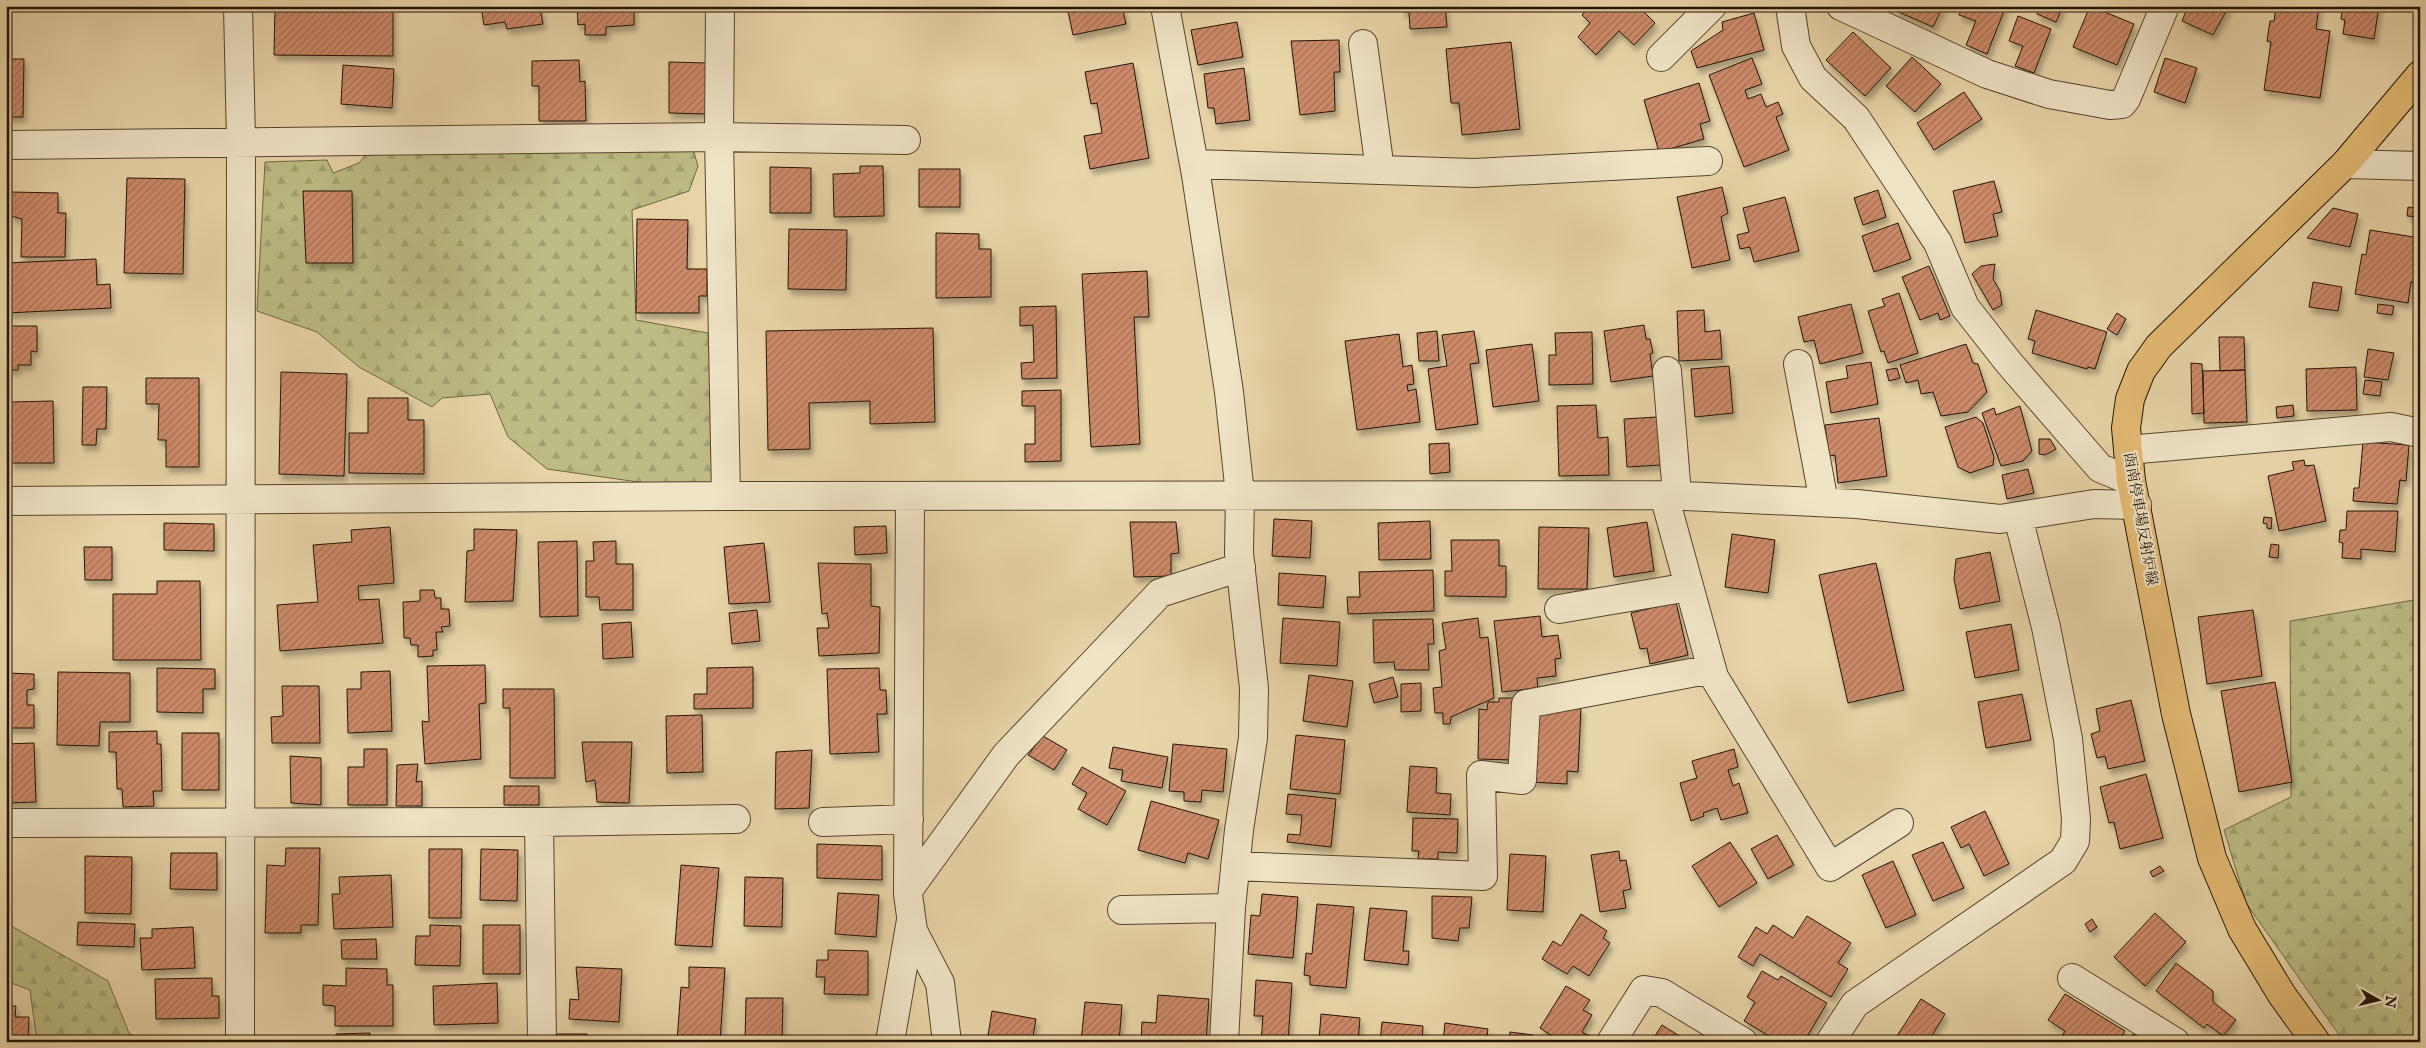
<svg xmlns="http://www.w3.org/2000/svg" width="2426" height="1048" font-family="'IM FELL English','Noto Serif JP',serif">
<defs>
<pattern id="forest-firs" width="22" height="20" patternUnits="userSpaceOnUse" patternTransform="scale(1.25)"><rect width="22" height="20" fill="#bcbc84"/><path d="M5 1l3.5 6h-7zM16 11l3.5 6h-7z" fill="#a1a170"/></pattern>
<pattern id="building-hatch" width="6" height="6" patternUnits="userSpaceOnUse" patternTransform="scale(1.25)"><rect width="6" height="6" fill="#ce8b6b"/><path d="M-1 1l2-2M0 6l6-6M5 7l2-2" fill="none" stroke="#a77056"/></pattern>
<filter id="shadow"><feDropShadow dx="3" dy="5.5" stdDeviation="2.5" flood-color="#0004"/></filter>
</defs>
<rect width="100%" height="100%" fill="#e8d5a9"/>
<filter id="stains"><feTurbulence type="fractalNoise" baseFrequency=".004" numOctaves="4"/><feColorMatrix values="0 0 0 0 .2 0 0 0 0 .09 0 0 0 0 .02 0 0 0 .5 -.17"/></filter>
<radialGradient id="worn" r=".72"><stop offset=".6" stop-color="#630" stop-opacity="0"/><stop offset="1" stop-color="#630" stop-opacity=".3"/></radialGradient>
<path fill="url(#forest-firs)" stroke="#706844" d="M371 148 693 149 698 166 689 191 632 210 636 320 708 333 717 489 638 482 547 469 508 437 490 394 442 398 432 407 359 367 317 332 257 311 265 162 327 160 333 173 359 163Z
M2420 599V1042H2344L2246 903 2224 830 2291 797 2290 621Z
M6 923 108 981 129 1033 142 1042H37L30 990 6 981Z"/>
<path fill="url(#building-hatch)" stroke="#231304" filter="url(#shadow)" d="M275 6H393V56L274 55Z
M481 6 540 7 543 24 507 29 505 22 484 25Z
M577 6H634V25L606 27V35H585V24L578 25Z
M1067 6H1122L1126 24 1073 35Z
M1402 6H1445L1447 27 1410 29 1409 12H1403Z
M1590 6H1638L1655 23 1634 45 1619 31 1596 55 1578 37 1590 23 1582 15Z
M1896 6H1943L1933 27 1894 10Z
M1963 6H2006L1987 54 1966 45 1976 21 1959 15Z
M2063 6 2056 22 2037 14 2039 6Z
M2090 6 2134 24 2117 65 2073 47Z
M2188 6H2229L2213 35 2182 21Z
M2276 6H2319L2316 29 2330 31 2320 98 2264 90 2271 42 2267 41 2270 21H2274Z
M2343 6H2379L2374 39 2343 34 2345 20 2341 19Z
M1754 13 1764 50 1697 68 1691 51 1723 30 1722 22Z
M2018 16 2051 29 2034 73 2015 66 2023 46 2009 41Z
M1237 22 1243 57 1198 65 1191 30Z
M1853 32 1891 68 1865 96 1826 60Z
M1339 40 1340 72H1334L1335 111 1300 115 1291 41Z
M1511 42 1520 129 1462 135 1459 103H1451L1446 49Z
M1912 57 1941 84 1915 112 1886 86Z
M1752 58 1762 84 1745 90 1748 99 1761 94 1766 107 1778 102 1783 114 1776 117 1789 150 1744 167 1709 75Z
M2165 58 2197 68 2185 103 2154 92Z
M6 59H24L23 117H6Z
M579 60 580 82 585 81 586 121H539V86H532V61Z
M669 62 708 63 707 114 669 113Z
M1133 63 1149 158 1090 169 1084 136 1102 133 1097 103 1091 104 1085 72Z
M343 65 394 69 392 108 341 104Z
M1244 68 1250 120 1216 124 1214 108H1208L1204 74Z
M1699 83 1710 121 1700 124 1704 139 1659 152 1644 100Z
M1964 92 1982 119 1934 150 1917 123Z
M860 166H883L884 216 834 217 833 174 860 173Z
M770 167 811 168V213H770Z
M919 169H960V207H919Z
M127 178 185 179 183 274 124 273Z
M1994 181 2002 212 1993 214 1998 236 1965 243 1953 191Z
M1722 187 1728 213 1721 217 1730 260 1692 268 1677 197Z
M1878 190 1886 217 1863 225 1854 198Z
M303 191H352L353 263H306Z
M11 192 58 193V213H66L65 257H21L22 219 11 216Z
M1785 197 1799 251 1754 262 1750 247 1740 249 1737 235 1749 232 1743 208Z
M2408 207 2420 209V217L2407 216Z
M2333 208 2358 214 2350 247 2307 238Z
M637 219 688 220 687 269H707V296H699V313H636Z
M1898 223 1911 259 1874 272 1862 236Z
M789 229 847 230 846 290 788 289Z
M2370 230 2420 238V268L2417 283 2411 282 2408 303 2355 294 2362 254 2366 255Z
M936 233 979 234V249H991V297L936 298Z
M96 259 97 285 110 284 111 308 6 313V263Z
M1995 264 1993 279 2000 291 2002 305 1993 310 1972 274 1981 266Z
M1929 266 1950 316 1940 320 1938 313 1920 320 1902 277Z
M1147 271 1149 317H1134L1140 444 1091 447 1082 274Z
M2313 282 2342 287 2338 311 2309 307Z
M1899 293 1918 353 1888 363 1884 351 1881 352 1868 311 1885 306 1882 299Z
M1851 304 1863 353 1820 364 1814 340 1804 342 1798 317Z
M2378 304 2394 306 2392 315 2377 313Z
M1056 306 1057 378 1022 379 1021 363 1034 362 1033 325 1020 326V307Z
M1704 310 1705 332 1720 330 1722 359 1679 361 1677 311Z
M2036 310 2107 332 2095 369 2088 367 2087 369 2032 353 2035 341 2028 339Z
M2117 313 2126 319 2117 335 2107 329Z
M1644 325 1646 339H1650L1653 353 1650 354 1653 376 1611 382 1604 331Z
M6 326H37V352L31 351V365H18V370H6Z
M933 328 935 422 870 424V401L809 403 810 449 768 450 766 331Z
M1437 331 1439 361H1419L1417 333Z
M1474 331 1479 363 1470 364 1478 424 1436 430 1428 369 1447 366 1442 335Z
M1592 332 1593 384 1549 385V355H1556L1555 333Z
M1399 334 1403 367 1412 365 1414 384 1407 385 1408 391 1416 389 1420 422 1357 430 1345 341Z
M2219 337H2244L2245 370 2220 371Z
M1532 344 1539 401 1493 407 1486 350Z
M1966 344 1973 363 1978 364 1987 392 1968 412 1941 416 1933 392 1921 394 1918 380 1906 383 1900 365Z
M2368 349 2394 353 2388 380 2364 377Z
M1871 362 1878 404 1831 413 1826 382 1848 378 1846 366Z
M2191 363 2202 364 2204 413 2192 414Z
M1729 366 1733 413 1695 417 1691 369Z
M2356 367 2357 410 2307 411 2306 369Z
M1897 368 1900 378 1889 381 1886 370Z
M2245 370 2247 422 2204 423 2203 371Z
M281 372 347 374 344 476 279 474Z
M146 378H199V467H166V440H158L159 404H146Z
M2365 380 2382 382 2380 396 2363 394Z
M83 387H107L106 429H97L96 445H82Z
M1061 390V461L1025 462V444H1035V406H1022V391Z
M368 398H408V420H424V474L349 473V433H368Z
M53 401 54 463H11L10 402Z
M1596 405 1598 438 1608 437 1609 475 1559 476 1557 406Z
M2293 405 2294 416 2277 418 2276 407Z
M2020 406 2032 451 2023 461 2001 466 1982 413 1994 408 1996 415Z
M1657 417 1661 465 1627 467 1624 419Z
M1976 417 1983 423 1994 457 1993 465 1970 473 1958 467 1945 427Z
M1879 418 1887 476 1838 483 1835 455 1829 456 1825 425Z
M2039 439H2050L2056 449 2045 455 2039 454Z
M2363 442 2409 445 2406 481 2400 480 2397 504 2353 501 2354 488H2359Z
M1449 443 1450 472 1430 474 1429 444Z
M2304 460 2305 466 2314 465 2326 521 2279 531 2268 476 2294 470 2292 462Z
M2028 469 2034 493 2007 499 2002 475Z
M2347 511H2398L2395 552 2361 549V559L2342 558 2343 543 2339 542 2340 530H2346Z
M2264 517 2272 518 2271 529 2267 528V524L2263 523Z
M1274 519 1312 521 1310 558 1272 556Z
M1430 521 1431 559 1379 560 1378 523Z
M1130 522H1176L1179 553 1171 554V576L1134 577Z
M1647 522 1654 571 1614 577 1607 528Z
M164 523 214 524V551L164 550Z
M886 526 887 553 855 555 854 527Z
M390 527 394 583 358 586 359 600 379 599 383 643 280 651 277 605 318 602 313 545 352 542 351 530Z
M1539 527 1589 528 1587 589H1538Z
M474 529 517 530 513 601 465 602 467 551 474 550Z
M1732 534 1775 540 1768 593 1725 587Z
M1451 540H1499V566H1506V597L1445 596V571H1452Z
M577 541 578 616 540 617 538 542Z
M616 541V564H633V610H600L599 597H586V561H594L593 542Z
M764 543 770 602 729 604 724 547Z
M2271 544 2279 545 2278 558 2269 557Z
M84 547H112V580H85Z
M1990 552 2000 601 1960 609 1954 579 1956 559Z
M818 563 871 564V606L880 607 879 653 819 656 817 628H829L827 613 822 614Z
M1876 563 1904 690 1848 703 1819 575Z
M1433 570 1434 611 1348 614 1347 597H1360L1359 572Z
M1279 573 1326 576 1323 608 1278 605Z
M157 581H200L201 660H113V594H157Z
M420 590H434L435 598H441V609H449L450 626 441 627 443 632H436L437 650H433V656L418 657V645H411L410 638H404L403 602 420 601Z
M1676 602 1688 655 1650 664 1647 648 1640 649 1631 613Z
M757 610 760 641 732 644 729 613Z
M2253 610 2262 676 2207 684 2198 617Z
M1540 616 1542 637 1558 635 1561 658 1555 659 1556 676 1537 678 1538 688 1502 692 1494 621Z
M1283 618 1340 622 1337 666 1280 663Z
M1478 618 1480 638 1488 637 1494 698 1451 717 1450 724H1443V713H1435L1433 688 1442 687 1439 651 1446 649 1442 623Z
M1433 619 1434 644H1428L1429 670H1395L1394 662 1374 663 1373 620Z
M631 622 633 657 603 659 602 624Z
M2011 624 2019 670 1975 678 1966 632Z
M485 665 486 703 479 704 481 759 425 764 422 721 429 722 427 666Z
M753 667V708L694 709V694H707V668Z
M157 668 215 669V689H203V713L157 712Z
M879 668 880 690H886L887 714H877L879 752 830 754 827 669Z
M390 671 392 731 348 733 347 689H361V672Z
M58 672 130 673V722H100L99 746 57 745Z
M6 673 34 674V689L27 690V705H34V728H6Z
M1309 675 1353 681 1347 727 1303 721Z
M1393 677 1398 697 1374 703 1369 684Z
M2275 682 2292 782 2239 792 2221 691Z
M1421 683V711L1401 712V684Z
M282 686H319L320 743H272L271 717 283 716Z
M503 689H554L555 778H510V708H503Z
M2022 694 2031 740 1986 748 1978 702Z
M1499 698H1516L1514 760 1478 759 1479 709 1487 710 1488 702H1499Z
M2131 700 2145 761 2108 769 2105 756 2097 758 2091 734 2100 731 2096 709Z
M1554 707 1581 708 1578 772 1567 771V784L1531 782 1535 710Z
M702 715 703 772 667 773 666 716Z
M157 731V744H161L162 791H153L154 806 123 807 122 789H117L116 752H109V732Z
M182 733H219V790H182Z
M1296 735 1345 740 1340 794 1290 789Z
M1043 736 1067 750 1054 770 1028 755Z
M582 742H632L629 803 597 802 595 780 586 782Z
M34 743 36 802 6 803V744Z
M1173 744 1227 749 1223 792 1202 790 1201 802 1184 801V792L1169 791Z
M1113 747 1168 757 1162 788 1121 781 1123 770 1109 768Z
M364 749H387V805H348V767H364Z
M1734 749 1738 767 1728 770 1733 786 1739 783 1748 813 1721 820 1717 808 1703 813 1704 816 1691 821 1680 783 1697 778 1692 761Z
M812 750 809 808 775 809 776 752Z
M290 756 321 758V805L291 803Z
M418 764 416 782 422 781V806H396L397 765Z
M1410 766 1437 768 1436 793 1451 794 1450 815 1407 812Z
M1082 767 1126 791 1107 825 1078 809 1087 793 1072 784Z
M2146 774 2163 838 2120 849 2114 822 2109 823 2100 787Z
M504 786H539V805H504Z
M1288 794 1336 799 1331 847 1287 842 1288 834 1300 835 1302 815 1286 814Z
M1151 801 1219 820 1208 859 1188 853 1185 863 1138 850Z
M1985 811 2009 864 1984 876 1969 844 1961 848 1951 827Z
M1413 818 1458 819 1457 853 1438 852V859H1418L1419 851H1412Z
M1777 835 1794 865 1768 879 1751 849Z
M1730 842 1757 883 1719 907 1692 866Z
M1943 842 1964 888 1933 901 1912 855Z
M817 844 882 846V880L817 878Z
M286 848H320L318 925H301V933H265L267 865 285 866Z
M429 849H462L461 918H429Z
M481 849 518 850 517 901 480 900Z
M1619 851 1620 861 1626 860 1631 889 1623 891 1626 908 1600 912 1591 855Z
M171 853H217V890L170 889Z
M1510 854 1546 856 1543 912 1507 910Z
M85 856 132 857 131 914 85 913Z
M1893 861 1916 915 1886 928 1862 875Z
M681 865 719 868 712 947 675 945Z
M2160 866 2164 871 2153 877 2150 872Z
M391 875 393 927 334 929 332 894H340L339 877Z
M745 877 783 878 782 927 744 926Z
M838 893 879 895 876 937 835 934Z
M1262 894 1298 897 1293 958 1248 954 1251 915 1260 916Z
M1432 896 1472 897 1469 928H1460L1458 941 1432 938Z
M1317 904 1354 907 1346 988 1310 985V976L1304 975 1306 953 1312 954Z
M1370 908 1407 911 1403 951H1409L1408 965 1364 960Z
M2155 913 2186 942 2145 986 2114 957Z
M1581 914 1607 931 1603 938 1610 943 1589 976 1573 966 1567 974 1542 959 1553 941 1561 946Z
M1807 916 1851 943 1838 963 1848 969 1831 997 1760 954 1753 966 1738 957 1756 927 1767 934 1773 925 1793 938Z
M2092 919 2097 927 2090 932 2085 924Z
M78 922 135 924 134 947 77 945Z
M430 925 461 926 460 966 415 965 416 936H430Z
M483 925H520V974H483Z
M193 927 195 968 142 970 140 938H152V929Z
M376 939 377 959H342L341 940Z
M828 950 868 951V995L824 994 825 977H816L817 960H828Z
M2176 963 2213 991V1002L2236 1020 2223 1036 2207 1024 2204 1028 2156 991Z
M576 967 622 969 619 1022 569 1019 570 999 579 1000Z
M689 967 725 968 720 1042H677L681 987 689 988Z
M346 968 387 969V985H393V1026H335V1006L323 1005V985L346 986Z
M1762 971 1778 980 1781 976 1827 1003 1804 1042H1779L1744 1021 1755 1002 1747 997Z
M212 978V996H219V1018L156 1019 155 979Z
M1256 980 1292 983 1288 1042H1261L1263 1016H1254Z
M497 983 498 1023 434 1025 433 986Z
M1566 986 1590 1000 1583 1010 1592 1015 1582 1032 1591 1037 1588 1042H1561L1540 1028Z
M2065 994 2125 1031 2118 1042H2059L2065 1031 2048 1020Z
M1158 995 1209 999 1206 1042H1141L1142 1022 1156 1023Z
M746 998H783L782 1042H745Z
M1921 999 1945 1014 1928 1042H1893Z
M1085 1002 1122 1005 1119 1042H1081Z
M6 1006H16L15 1017H29L28 1042H6Z
M992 1011 1036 1019 1032 1042H987Z
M1321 1014 1360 1018 1358 1042H1307V1040L1319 1041Z
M1382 1022 1423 1026 1422 1042H1380Z
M1445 1023 1488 1029 1486 1042H1443Z
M1662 1025 1689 1042H1651Z
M1510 1032 1533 1035 1532 1042H1509Z
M370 1033V1042H336V1034Z
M2134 1033 2148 1042H2129Z
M557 1034H587V1042H557Z
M457 1038 501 1039V1042H457Z"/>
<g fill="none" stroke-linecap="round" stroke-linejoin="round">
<defs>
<path id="minor" d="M238 6 241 142 240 1042
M720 6 719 137 726 496
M1165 6 1196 175 1229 392 1240 494 1239 553 1254 688 1253 738 1239 830 1231 908 1224 1042
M1790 6 1796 46 1813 78 1856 118 1907 195 1938 243 1965 307 2009 363 2100 468 2131 481
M1841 6 1987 74 2049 94 2110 105 2122 104 2126 99 2165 6
M1363 44 1380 170
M1661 57 1712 6
M6 145 719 137 906 140
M1194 164 1474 173 1708 161
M2345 164 2420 166
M1798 364 1824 502
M1667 371 1677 495
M2128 450 2391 427 2420 433
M1664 495 1714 677 1830 867 1899 823
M910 497 908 894 913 931 940 983 947 1042
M6 501 726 496 1664 495 1857 504 2000 519 2094 504 2137 505
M1559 609 1689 587
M539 822 542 1042
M823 822 909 819
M6 823 539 822 736 819
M1235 866 1483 876 1481 775 1522 780 1526 704 1712 669
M909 889 1006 755 1160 593 1241 567
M1122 910 1231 908
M2072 978 2175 1042
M890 1042 911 920
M1611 1042 1644 990 1662 993 1743 1042
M1830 1042 1855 1004 2063 861 2075 841 2076 819 2068 739 2046 627 2018 517"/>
<path id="major" d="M2316 1042 2282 995 2242 929 2212 858 2176 714 2131 481 2126 428 2130 399 2141 371 2159 346 2345 164 2420 75"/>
</defs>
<use href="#minor" stroke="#54442d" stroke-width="30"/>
<use href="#major" stroke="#231304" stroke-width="30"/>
<use href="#minor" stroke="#f0e4c7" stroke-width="28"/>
<use href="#major" stroke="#e4ba74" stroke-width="28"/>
</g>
<g text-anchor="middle" stroke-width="4" stroke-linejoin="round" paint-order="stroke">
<g font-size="15" fill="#231304" stroke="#f0e4c7">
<text transform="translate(2141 519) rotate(80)" y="5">函南停車場反射炉線</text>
</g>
</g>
<rect width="2426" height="1048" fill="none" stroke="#e8d5a9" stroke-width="25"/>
<rect x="8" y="8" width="2411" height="1033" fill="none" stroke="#231304" stroke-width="2.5"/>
<rect x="12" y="12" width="2401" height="1023" fill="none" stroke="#231304"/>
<g transform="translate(2378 1000) rotate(98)" stroke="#f0e4c7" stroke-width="4" paint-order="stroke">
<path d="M0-4L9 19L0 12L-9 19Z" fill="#231304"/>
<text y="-8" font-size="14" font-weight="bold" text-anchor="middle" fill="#231304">N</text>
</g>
<rect width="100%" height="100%" filter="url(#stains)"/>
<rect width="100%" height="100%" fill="url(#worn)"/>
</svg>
